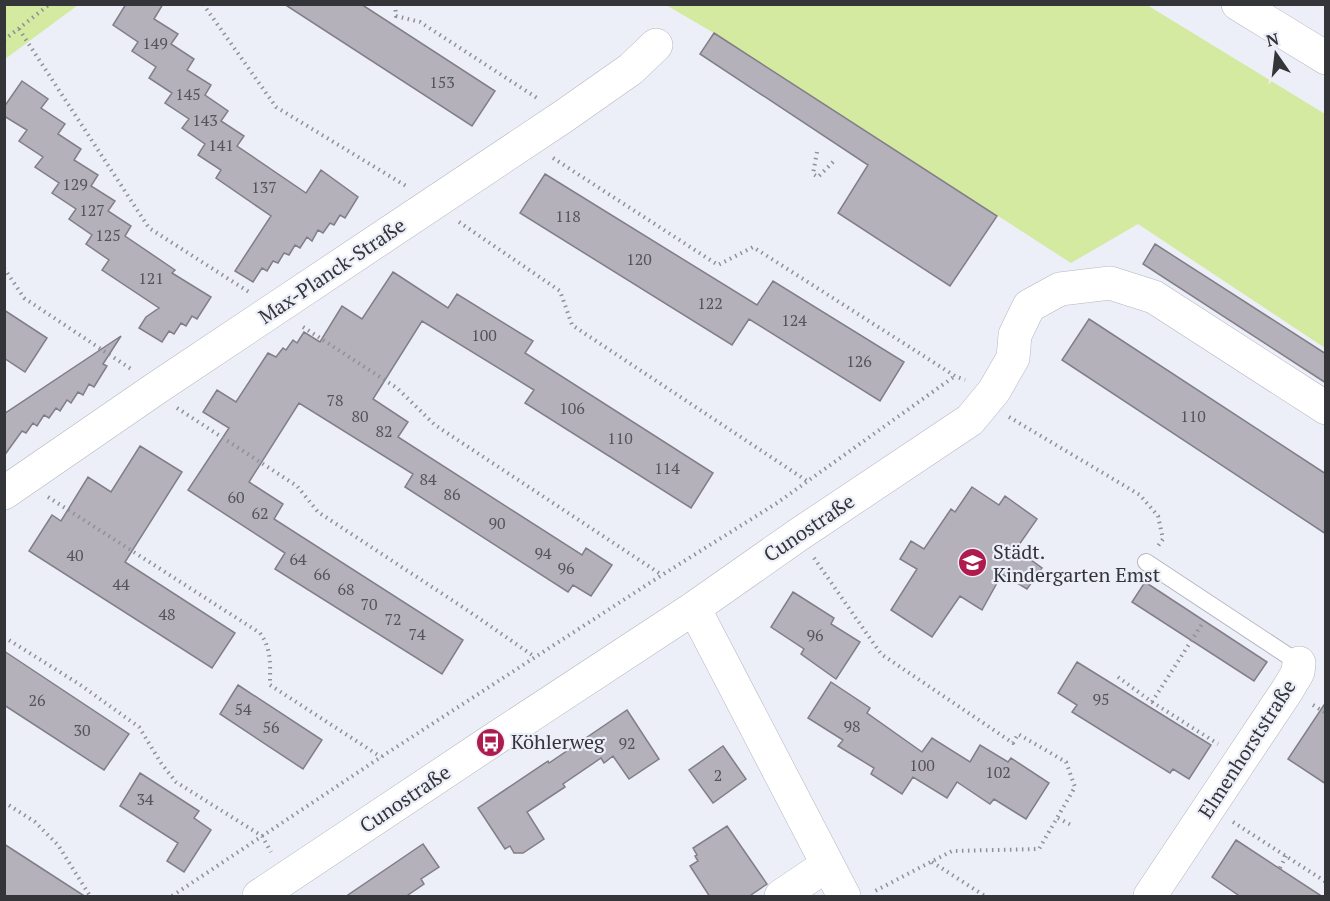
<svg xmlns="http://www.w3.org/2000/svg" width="1330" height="901" font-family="'PT Serif',serif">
<rect width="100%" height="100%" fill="#eceef8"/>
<path fill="#d3eaa0" d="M5 4H78V5L5 59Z
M666 5H1147L1325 114V348L1138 224 1071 263 714 33Z"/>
<path fill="#b4b1ba" stroke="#817e87" stroke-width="1.5" d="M126 4H163L154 19 178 34 171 44 194 59 187 70 211 85 205 95 228 111 221 121 244 136 237 146 306 193 321 170 358 197 345 218 340 215 334 225 330 223 323 233 318 230 312 241 307 237 300 248 295 245 289 255 284 253 278 263 273 261 267 271 262 268 253 282 235 271 271 216 216 178 221 170 198 155 205 144 182 128 189 119 165 103 172 93 149 78 156 67 132 51 138 42 113 25Z
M284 4H361L495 91 472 126Z
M714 33 997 216 950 286 838 213 868 165 700 54Z
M22 81 48 99 41 108 65 124 58 134 81 149 74 160 98 175 91 186 115 201 108 211 131 226 125 236 175 270 172 273 211 297 197 319 192 316 186 326 181 323 174 334 169 331 162 342 139 328 146 317 159 308 102 270 109 260 86 244 92 235 69 219 76 209 52 193 59 183 35 167 43 157 19 141 27 130 4 116V107Z
M545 174 757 305 773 281 904 362 880 401 749 319 732 345 520 213Z
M1155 244 1326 354V383L1143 264Z
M393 272 448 308 457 294 533 341 525 353 713 473 691 508 525 403 534 390 422 321 373 399 408 422 398 437 582 555 586 548 612 565 591 596 573 585 568 592 405 487 413 474 299 403 249 482 283 504 274 519 463 640 442 674 275 569 285 553 188 490 229 428 203 412 217 390 236 402 268 353 276 357 283 348 286 350 293 340 297 343 304 332 320 342 342 306 362 319Z
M4 310 47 338 25 372 4 358Z
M1089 319 1326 474V534L1062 360Z
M121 336 103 364 107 366 94 387 89 384 83 395 78 392 71 403 67 400 60 411 56 408 49 418 44 415 37 426 33 423 26 433 22 431 4 456V414Z
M140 446 182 472 125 562 235 633 212 668 29 551 52 515 61 521 88 477 111 492Z
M972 487 999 505 1005 496 1037 519 1016 549 1042 568 1027 589 1002 574 982 610 960 596 932 637 891 610 917 569 900 559 911 541 924 549 951 509 955 512Z
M1145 582 1267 662 1254 681 1132 602Z
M793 592 834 618 831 624 860 642 836 679 801 654 804 649 771 627Z
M4 651 129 734 104 770 4 705Z
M1077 662 1211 745 1189 779 1173 769 1170 773 1072 712 1077 705 1058 693Z
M831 682 870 708 867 713 922 752 932 738 970 762 980 745 1008 762 1011 758 1049 783 1026 819 994 799 990 804 957 782 947 798 913 777 902 794 871 774 874 768 838 746 843 740 808 718Z
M238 685 322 740 303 769 220 714Z
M1326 702V784L1288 759Z
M627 710 659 759 629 779 613 756 604 763 601 758 563 784 565 787 527 812 544 839 523 853H514L510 846 505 849 478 808 548 761 549 763Z
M723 746 746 779 713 803 689 770Z
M140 773 199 811 194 818 211 830 184 872 167 861 178 843 120 806Z
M727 826 767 884 748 897H710L690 866 698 861 695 856 697 855 693 848Z
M1236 840 1323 897H1241L1212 877Z
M4 844 38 866 86 897H4Z
M423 844 439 867 421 879 424 884 405 897H345Z"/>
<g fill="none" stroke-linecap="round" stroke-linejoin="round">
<defs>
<path id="service" d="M1146 562 1299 663"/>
<path id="minor" d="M4 493 158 387 564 116 631 69 656 45
M694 608 844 896
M259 896 490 742 694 608 798 535 970 420 994 391 1013 358 1015 335 1029 306 1060 289 1110 283 1154 297 1326 408
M781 896 827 865
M1150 896 1288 689 1298 672 1299 663"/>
<path id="motorway" d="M1238 4 1326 58"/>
</defs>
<use href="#service" stroke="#b4b6c0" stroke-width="18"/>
<use href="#minor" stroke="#b4b6c0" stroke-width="34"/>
<use href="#motorway" stroke="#b4b6c0" stroke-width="34"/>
<path stroke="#909198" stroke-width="4" stroke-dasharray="1.5 4.5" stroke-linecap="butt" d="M203 4 276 107 406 186
M395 4 396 16 420 22 537 98
M19 29 149 228 249 292
M4 40 50 4
M817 152 813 174 818 177 836 159
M553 158 718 265 753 247 955 376 965 380
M459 222 560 291 572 325 807 481
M4 268 24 298 131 369
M303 327 397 388 435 425 662 575
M177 408 297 486 318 512 464 608 535 657
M1009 417 1140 495 1158 516 1163 539 1158 546
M48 497 260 633C272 649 270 666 270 685L381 757
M814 558 881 654 1013 743 1018 734 1066 762 1075 787 1039 849 952 851 873 892
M4 637 79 684 139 727 161 763 176 782 262 836 271 852
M1118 677 1152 702 1218 744
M1152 702 1202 624
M1313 705 1326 713
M4 802 35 822 58 845 90 896
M1058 818 1073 826
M1233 822 1326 882
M932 862 985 896
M1280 868 1286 856
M172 896 381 757 662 575 777 503 955 376"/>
<use href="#service" stroke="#fff" stroke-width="16"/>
<use href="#minor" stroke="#fff" stroke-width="33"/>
<use href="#motorway" stroke="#fff" stroke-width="33"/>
</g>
<defs>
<symbol id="school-disc" viewBox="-11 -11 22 22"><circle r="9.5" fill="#ae1c4e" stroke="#eceef8"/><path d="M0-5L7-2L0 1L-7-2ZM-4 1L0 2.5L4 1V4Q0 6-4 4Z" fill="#fff"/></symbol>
<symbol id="bus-disc" viewBox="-11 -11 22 22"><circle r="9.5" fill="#ae1c4e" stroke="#eceef8"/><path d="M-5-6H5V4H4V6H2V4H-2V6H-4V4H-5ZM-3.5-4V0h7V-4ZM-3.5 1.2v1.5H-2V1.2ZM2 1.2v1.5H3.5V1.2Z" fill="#fff"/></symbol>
</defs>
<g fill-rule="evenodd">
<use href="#school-disc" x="956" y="546" width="33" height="33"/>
<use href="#bus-disc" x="474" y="726" width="33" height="33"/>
</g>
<g text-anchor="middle" stroke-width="4.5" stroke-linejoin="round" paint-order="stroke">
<g font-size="16" fill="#545459">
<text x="155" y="49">149</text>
<text x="442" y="88">153</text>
<text x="188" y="100">145</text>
<text x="205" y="126">143</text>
<text x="221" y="151">141</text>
<text x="75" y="190">129</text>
<text x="264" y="193">137</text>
<text x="92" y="216">127</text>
<text x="568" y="222">118</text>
<text x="108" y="241">125</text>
<text x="639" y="265">120</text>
<text x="151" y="284">121</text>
<text x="710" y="309">122</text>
<text x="794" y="326">124</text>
<text x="484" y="341">100</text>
<text x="859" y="367">126</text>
<text x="335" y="406">78</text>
<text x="572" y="414">106</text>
<text x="360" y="422">80</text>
<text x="1193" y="422">110</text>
<text x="384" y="437">82</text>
<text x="620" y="444">110</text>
<text x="667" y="474">114</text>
<text x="428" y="485">84</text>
<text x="452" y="500">86</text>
<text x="236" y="503">60</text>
<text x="260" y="519">62</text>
<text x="497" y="529">90</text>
<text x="543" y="559">94</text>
<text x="75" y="561">40</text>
<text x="298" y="565">64</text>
<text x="566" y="574">96</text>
<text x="322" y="580">66</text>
<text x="121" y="590">44</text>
<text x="346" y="595">68</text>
<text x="369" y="610">70</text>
<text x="167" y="620">48</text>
<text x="393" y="625">72</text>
<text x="417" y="640">74</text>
<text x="815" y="641">96</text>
<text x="1101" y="705">95</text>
<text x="37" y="706">26</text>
<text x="243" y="715">54</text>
<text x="852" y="732">98</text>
<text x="271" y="733">56</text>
<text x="82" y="736">30</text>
<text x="627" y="749">92</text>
<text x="922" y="771">100</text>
<text x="998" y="778">102</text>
<text x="718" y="781">2</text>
<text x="145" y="805">34</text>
</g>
<g font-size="20" fill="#343539" stroke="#eceef8">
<text transform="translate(332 271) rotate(-34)" y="7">Max-Planck-Straße</text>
<text transform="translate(809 528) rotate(-34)" y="7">Cunostraße</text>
<text transform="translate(1247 749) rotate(-57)" y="7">Elmenhorststraße</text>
<text transform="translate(405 799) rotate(-34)" y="7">Cunostraße</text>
</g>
<g font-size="20" fill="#343539" stroke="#eceef8" text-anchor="start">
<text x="993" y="559">Städt.<tspan x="993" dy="23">Kindergarten Emst</tspan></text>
<text x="511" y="749">Köhlerweg</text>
</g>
</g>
<rect width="1330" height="901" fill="none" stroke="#343539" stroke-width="12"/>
<g transform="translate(1276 54) rotate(346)" stroke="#eceef8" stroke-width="4.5" paint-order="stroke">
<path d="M0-4.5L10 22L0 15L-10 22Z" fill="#343539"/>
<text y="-9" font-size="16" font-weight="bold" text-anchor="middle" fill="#343539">N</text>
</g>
</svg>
